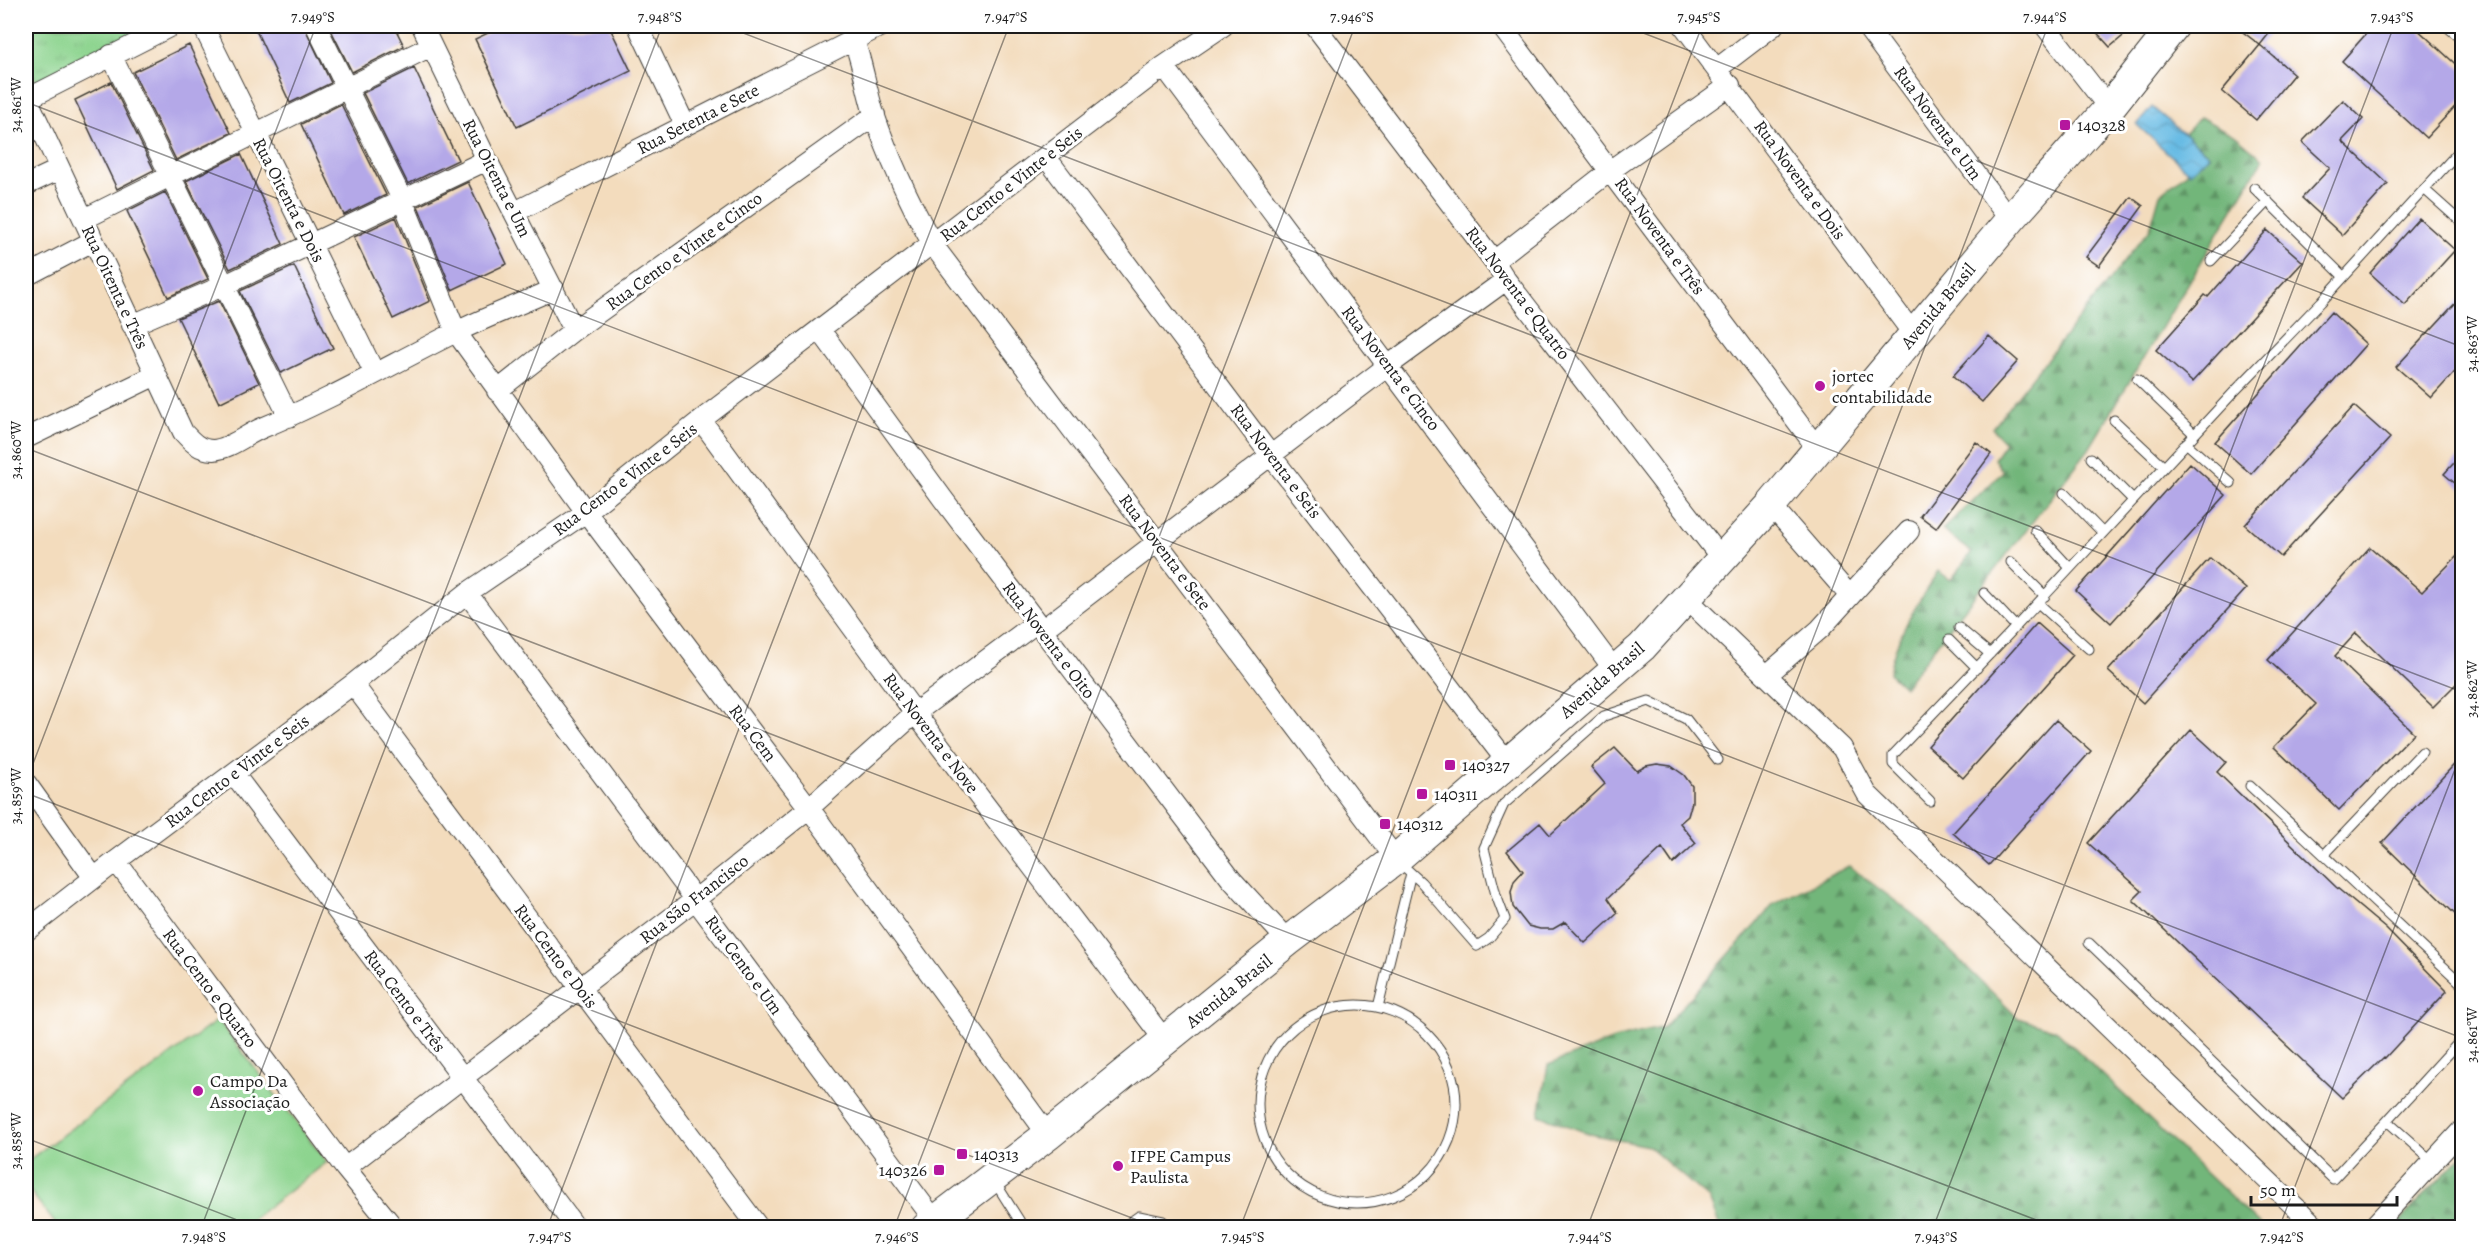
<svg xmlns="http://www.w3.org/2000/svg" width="2488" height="1253" font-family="Alegreya,serif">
<defs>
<pattern id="grass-tufts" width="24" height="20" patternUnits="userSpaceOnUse" patternTransform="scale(1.5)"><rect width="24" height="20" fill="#8dd48f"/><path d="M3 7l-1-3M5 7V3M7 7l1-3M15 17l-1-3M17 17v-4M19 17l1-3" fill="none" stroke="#79b57b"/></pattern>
<pattern id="forest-firs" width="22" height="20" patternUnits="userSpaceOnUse" patternTransform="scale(1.5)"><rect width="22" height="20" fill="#72b67a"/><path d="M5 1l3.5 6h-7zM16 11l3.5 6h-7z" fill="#5d9363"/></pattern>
<pattern id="water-waves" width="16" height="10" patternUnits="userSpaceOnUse" patternTransform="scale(1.5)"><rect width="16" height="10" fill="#68bbe4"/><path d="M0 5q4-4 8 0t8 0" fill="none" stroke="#5aa0c3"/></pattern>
</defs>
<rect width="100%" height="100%" fill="#fff"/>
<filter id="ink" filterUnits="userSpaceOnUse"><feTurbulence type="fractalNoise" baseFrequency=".0167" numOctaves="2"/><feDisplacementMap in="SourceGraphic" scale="12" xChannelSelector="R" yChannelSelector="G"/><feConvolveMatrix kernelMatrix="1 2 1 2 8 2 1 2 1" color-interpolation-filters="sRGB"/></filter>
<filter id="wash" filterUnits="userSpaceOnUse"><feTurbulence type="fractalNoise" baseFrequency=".008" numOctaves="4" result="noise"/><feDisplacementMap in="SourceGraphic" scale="24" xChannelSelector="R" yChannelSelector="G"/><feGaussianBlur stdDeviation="1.35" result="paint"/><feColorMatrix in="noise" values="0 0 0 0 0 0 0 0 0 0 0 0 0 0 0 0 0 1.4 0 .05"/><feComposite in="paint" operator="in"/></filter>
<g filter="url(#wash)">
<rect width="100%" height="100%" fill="#f3dcbd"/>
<path fill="url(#grass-tufts)" stroke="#547856" stroke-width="1.5" d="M26 26H154L37 84 26 59Z"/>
<path fill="url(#forest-firs)" stroke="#47694b" stroke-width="1.5" d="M2200 117 2237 137 2263 159 2089 449 1904 687 1889 673C1895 637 1919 601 1938 571L1951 580 1972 552 1942 530 2003 472 1994 459 2005 443 1992 428 2150 229 2160 194 2209 155 2184 134Z
M1849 866 1914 915 2018 1018 2056 1030 2262 1227H1720L1709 1199 1648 1146 1590 1134 1539 1115 1548 1065 1614 1039 1664 1027 1774 904Z
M2462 1155V1227H2394Z"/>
<path fill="#8dd48f" stroke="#547856" stroke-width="1.5" d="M218 1020 327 1162 242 1227H58L26 1186V1162Z"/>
<path fill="url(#water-waves)" stroke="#426c80" stroke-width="1.5" d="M2152 107 2209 155 2190 173 2137 125Z"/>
<g id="blocks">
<path fill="#b4a8e8" d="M254 26H304L331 83 290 103Z
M329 26H394L404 46 352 72Z
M503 26H609L631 71 517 127 475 39Z
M2091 26H2135L2110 47Z
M2235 26H2275L2260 45Z
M2373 26H2414L2463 71V98L2426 138 2342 61Z
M189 45 231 133 176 160 133 72Z
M2260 45 2294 74 2256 120 2222 91Z
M414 68 458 160 408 184 363 93Z
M111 82 154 170 117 189 75 100Z
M2343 100 2363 119 2342 141 2388 184 2342 235 2302 198 2330 168 2302 142Z
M341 104 386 195 344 215 301 124Z
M241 154 283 244 230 269 186 181Z
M468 182 507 264 452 290 418 206Z
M165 192 208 279 168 297 127 211Z
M2131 197 2143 206 2099 266 2086 257Z
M396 217 430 301 393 319 354 237Z
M2419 218 2455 250 2405 305 2370 273Z
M2267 230 2303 262 2192 382 2156 350 2205 295 2208 297Z
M294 266 333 348 281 373 240 291Z
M2463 295V363L2431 398 2396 367Z
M219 301 259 383 219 403 178 318Z
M2331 312 2366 344 2251 474 2215 442Z
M1989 336 2018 361 1982 402 1953 376Z
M2354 406 2390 438 2281 557 2245 525Z
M1976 442 1991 454 1936 528 1920 516Z
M2463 453V490L2444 474Z
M2190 463 2226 495 2111 623 2076 591Z
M2370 547 2422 592 2463 550V677L2433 707 2356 633 2335 656 2414 733 2339 810 2274 747 2316 704 2268 660Z
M2210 558 2246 589 2143 703 2108 671Z
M2037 623 2073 655 1963 778 1928 746Z
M2056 720 2091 751 1989 865 1953 833Z
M2191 730 2226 762 2217 772 2336 887 2386 929 2447 991 2385 1058 2384 1057 2342 1098 2133 900 2142 891 2088 843Z
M1615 748 1637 771 1646 766 1657 764 1671 766 1684 775 1692 786V802L1688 816 1680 823 1696 843 1673 864 1662 848 1608 898 1618 913 1585 943 1565 922 1553 929H1540L1528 926 1513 907 1511 892 1514 881 1523 871 1507 851 1540 823 1550 835 1605 784 1591 767Z
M2463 755V922L2382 843Z"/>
</g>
</g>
<g filter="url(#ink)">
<use href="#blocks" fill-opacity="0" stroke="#3c3934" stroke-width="1.5"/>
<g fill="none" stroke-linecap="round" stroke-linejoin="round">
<defs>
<path id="service" d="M2446 26 2462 39
M2254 188 2344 277
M2424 189 2462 223
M2211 261 2268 201
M2137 379 2194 434
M2114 420 2164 467
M2186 443 2231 483
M2091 458 2133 500
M2064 493 2103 533
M2035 530 2070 568
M2011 562 2045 596
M1984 593 2016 627
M2038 603 2089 649
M1959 628 1990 654
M1949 640 1977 668
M2250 786 2462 984
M1930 801 1893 764V755L2009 634 2234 392 2321 302 2462 148
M2324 855 2422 752
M1399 862 1421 882 1477 946 1489 938 1505 919 1496 895 1484 848 1504 804 1604 716 1649 701 1686 719 1718 760
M2089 943 2333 1179 2387 1121 2433 1162
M1258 1104a99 99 0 1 1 198 0a99 99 0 1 1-198 0Z
M1378 1007 1411 873
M2387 1121 2462 1039
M995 1182 1024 1228
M1122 1228 1139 1216 1163 1221 1169 1228"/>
<path id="minor" d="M203 26 375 374
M316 26 402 199 456 332 586 512 809 808 1048 1135
M422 26 487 160 574 330
M638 26 685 125
M848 26C861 53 865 85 874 114 889 159 910 203 933 245L1396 859
M1315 26 1494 261 1506 280 1722 559
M1501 26 1817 448
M1684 26 1914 335
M1866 26 2010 220
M2045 26 2109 108
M111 55 289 417
M1164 66 1616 672
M1718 68 1773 26
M26 96 183 432C191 441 199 450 213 450 230 449 247 434 262 428 328 401 390 365 454 333 486 317 521 304 554 289
M27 99 171 26
M1046 157 1272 457 1508 763
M26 185 60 169
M515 212 881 26
M84 219 431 46
M1494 261 1611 170 1730 85
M26 276 93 241
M132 325 225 285 487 160
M820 330 943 499 1231 879 1288 941
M497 391 574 330 875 115
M701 420 915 713 1166 1042
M26 438 156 375
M1771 505 1850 596
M467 593 935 1221
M1687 599 1842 748 1867 794 2317 1228
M1042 630 1389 365 1506 280
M1767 675 1820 629 1909 531
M353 684 759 1228
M234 774 576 1228
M26 783 94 878
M116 861 345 1168 394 1228
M26 931 116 861 353 684 467 593 586 512 701 420 1164 66 1223 26
M345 1168 696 899 809 808 915 713 1036 623
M2372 1228 2462 1130"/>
<path id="primary" d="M926 1228 1048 1135 1288 941 1396 859 1642 647 1771 505 2010 220 2109 108 2174 26"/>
</defs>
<use href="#service" stroke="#3c3934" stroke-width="11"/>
<use href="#minor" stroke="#3c3934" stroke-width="22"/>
<use href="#primary" stroke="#3c3934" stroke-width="32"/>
<use href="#service" stroke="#fff" stroke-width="9"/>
<use href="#minor" stroke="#fff" stroke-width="20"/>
<use href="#primary" stroke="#fff" stroke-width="30"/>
</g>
</g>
<path fill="none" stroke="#1c1c1c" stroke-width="1.5" stroke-opacity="0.45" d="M725 26 2462 692M1625 26 2462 347M26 102 2462 1038M26 448 2057 1228M26 782 316 26M26 793 1158 1228M26 1138 258 1228M201 1228 662 26M547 1228 1009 26M894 1228 1355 26M1240 1228 1702 26M1587 1228 2048 26M1933 1228 2394 26M2279 1228 2462 751"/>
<g fill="#b5179e" stroke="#fff" stroke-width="2">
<rect x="2059" y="119" width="12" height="12" rx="3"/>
<circle cx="1820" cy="386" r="6"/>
<rect x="1444" y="759" width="12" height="12" rx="3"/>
<rect x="1416" y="788" width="12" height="12" rx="3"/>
<rect x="1379" y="818" width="12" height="12" rx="3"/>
<circle cx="198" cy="1091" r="6"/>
<rect x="956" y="1148" width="12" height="12" rx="3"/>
<circle cx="1118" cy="1166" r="6"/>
<rect x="933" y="1164" width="12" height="12" rx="3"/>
</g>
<g text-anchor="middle" stroke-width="6" stroke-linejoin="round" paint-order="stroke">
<g font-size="18" fill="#1c1c1c" stroke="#fff">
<text transform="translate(698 119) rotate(-27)" y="6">Rua Setenta e Sete</text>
<text transform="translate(1938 123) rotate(54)" y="6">Rua Noventa e Um</text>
<text transform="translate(497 178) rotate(63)" y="6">Rua Oitenta e Um</text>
<text transform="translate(1800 180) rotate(54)" y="6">Rua Noventa e Dois</text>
<text transform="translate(1011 184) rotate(-38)" y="6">Rua Cento e Vinte e Seis</text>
<text transform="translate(289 200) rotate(63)" y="6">Rua Oitenta e Dois</text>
<text transform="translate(1660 236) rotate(54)" y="6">Rua Noventa e Três</text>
<text transform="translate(684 251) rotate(-36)" y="6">Rua Cento e Vinte e Cinco</text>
<text transform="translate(115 287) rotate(65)" y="6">Rua Oitenta e Três</text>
<text transform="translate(1518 293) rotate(53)" y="6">Rua Noventa e Quatro</text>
<text transform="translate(1938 306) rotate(-50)" y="6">Avenida Brasil</text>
<text transform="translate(1391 368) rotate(53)" y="6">Rua Noventa e Cinco</text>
<text transform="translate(1276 461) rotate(53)" y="6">Rua Noventa e Seis</text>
<text transform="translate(625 479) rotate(-37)" y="6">Rua Cento e Vinte e Seis</text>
<text transform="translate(1165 552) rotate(53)" y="6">Rua Noventa e Sete</text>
<text transform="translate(1049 640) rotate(53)" y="6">Rua Noventa e Oito</text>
<text transform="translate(1602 680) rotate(-41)" y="6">Avenida Brasil</text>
<text transform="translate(753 733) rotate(53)" y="6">Rua Cem</text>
<text transform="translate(931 733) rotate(53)" y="6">Rua Noventa e Nove</text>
<text transform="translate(237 771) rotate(-37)" y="6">Rua Cento e Vinte e Seis</text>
<text transform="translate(694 899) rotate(-38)" y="6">Rua São Francisco</text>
<text transform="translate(556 956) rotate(53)" y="6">Rua Cento e Dois</text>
<text transform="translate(744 965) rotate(54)" y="6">Rua Cento e Um</text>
<text transform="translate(210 988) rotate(53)" y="6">Rua Cento e Quatro</text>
<text transform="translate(1229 991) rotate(-39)" y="6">Avenida Brasil</text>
<text transform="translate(405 1001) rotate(53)" y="6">Rua Cento e Três</text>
</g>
<g font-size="18" fill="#1c1c1c" stroke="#fff" text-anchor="start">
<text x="2077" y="131">140328</text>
<text x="1832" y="382">jortec<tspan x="1832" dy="21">contabilidade</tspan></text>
<text x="1462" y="771">140327</text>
<text x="1434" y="800">140311</text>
<text x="1397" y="830">140312</text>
<text x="210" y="1087">Campo Da<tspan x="210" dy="21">Associação</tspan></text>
<text x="974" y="1160">140313</text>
<text x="1130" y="1162">IFPE Campus<tspan x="1130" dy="21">Paulista</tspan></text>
<text x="927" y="1176" text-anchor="end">140326</text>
</g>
</g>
<rect width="2488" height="1253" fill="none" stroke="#fff" stroke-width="66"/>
<path d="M2251 1196v9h146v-9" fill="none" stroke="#1c1c1c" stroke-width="3"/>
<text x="2260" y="1196" font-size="18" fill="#1c1c1c" stroke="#ffffff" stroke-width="4.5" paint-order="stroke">50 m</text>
<rect x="33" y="33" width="2422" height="1187" fill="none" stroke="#1c1c1c" stroke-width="2"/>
<g font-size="15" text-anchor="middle" fill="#1c1c1c">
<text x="313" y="22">7.949°S</text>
<text x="660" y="22">7.948°S</text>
<text x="1006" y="22">7.947°S</text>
<text x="1352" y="22">7.946°S</text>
<text x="1699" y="22">7.945°S</text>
<text x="2045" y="22">7.944°S</text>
<text x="2392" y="22">7.943°S</text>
<text transform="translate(16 105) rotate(-90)" y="5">34.861°W</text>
<text transform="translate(2472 344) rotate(-90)" y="5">34.863°W</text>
<text transform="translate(16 450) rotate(-90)" y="5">34.860°W</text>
<text transform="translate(2472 689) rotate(-90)" y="5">34.862°W</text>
<text transform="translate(16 796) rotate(-90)" y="5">34.859°W</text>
<text transform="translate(2472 1035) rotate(-90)" y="5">34.861°W</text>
<text transform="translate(16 1141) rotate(-90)" y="5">34.858°W</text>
<text x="204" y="1242">7.948°S</text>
<text x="550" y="1242">7.947°S</text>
<text x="897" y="1242">7.946°S</text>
<text x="1243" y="1242">7.945°S</text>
<text x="1590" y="1242">7.944°S</text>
<text x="1936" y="1242">7.943°S</text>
<text x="2282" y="1242">7.942°S</text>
</g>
</svg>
